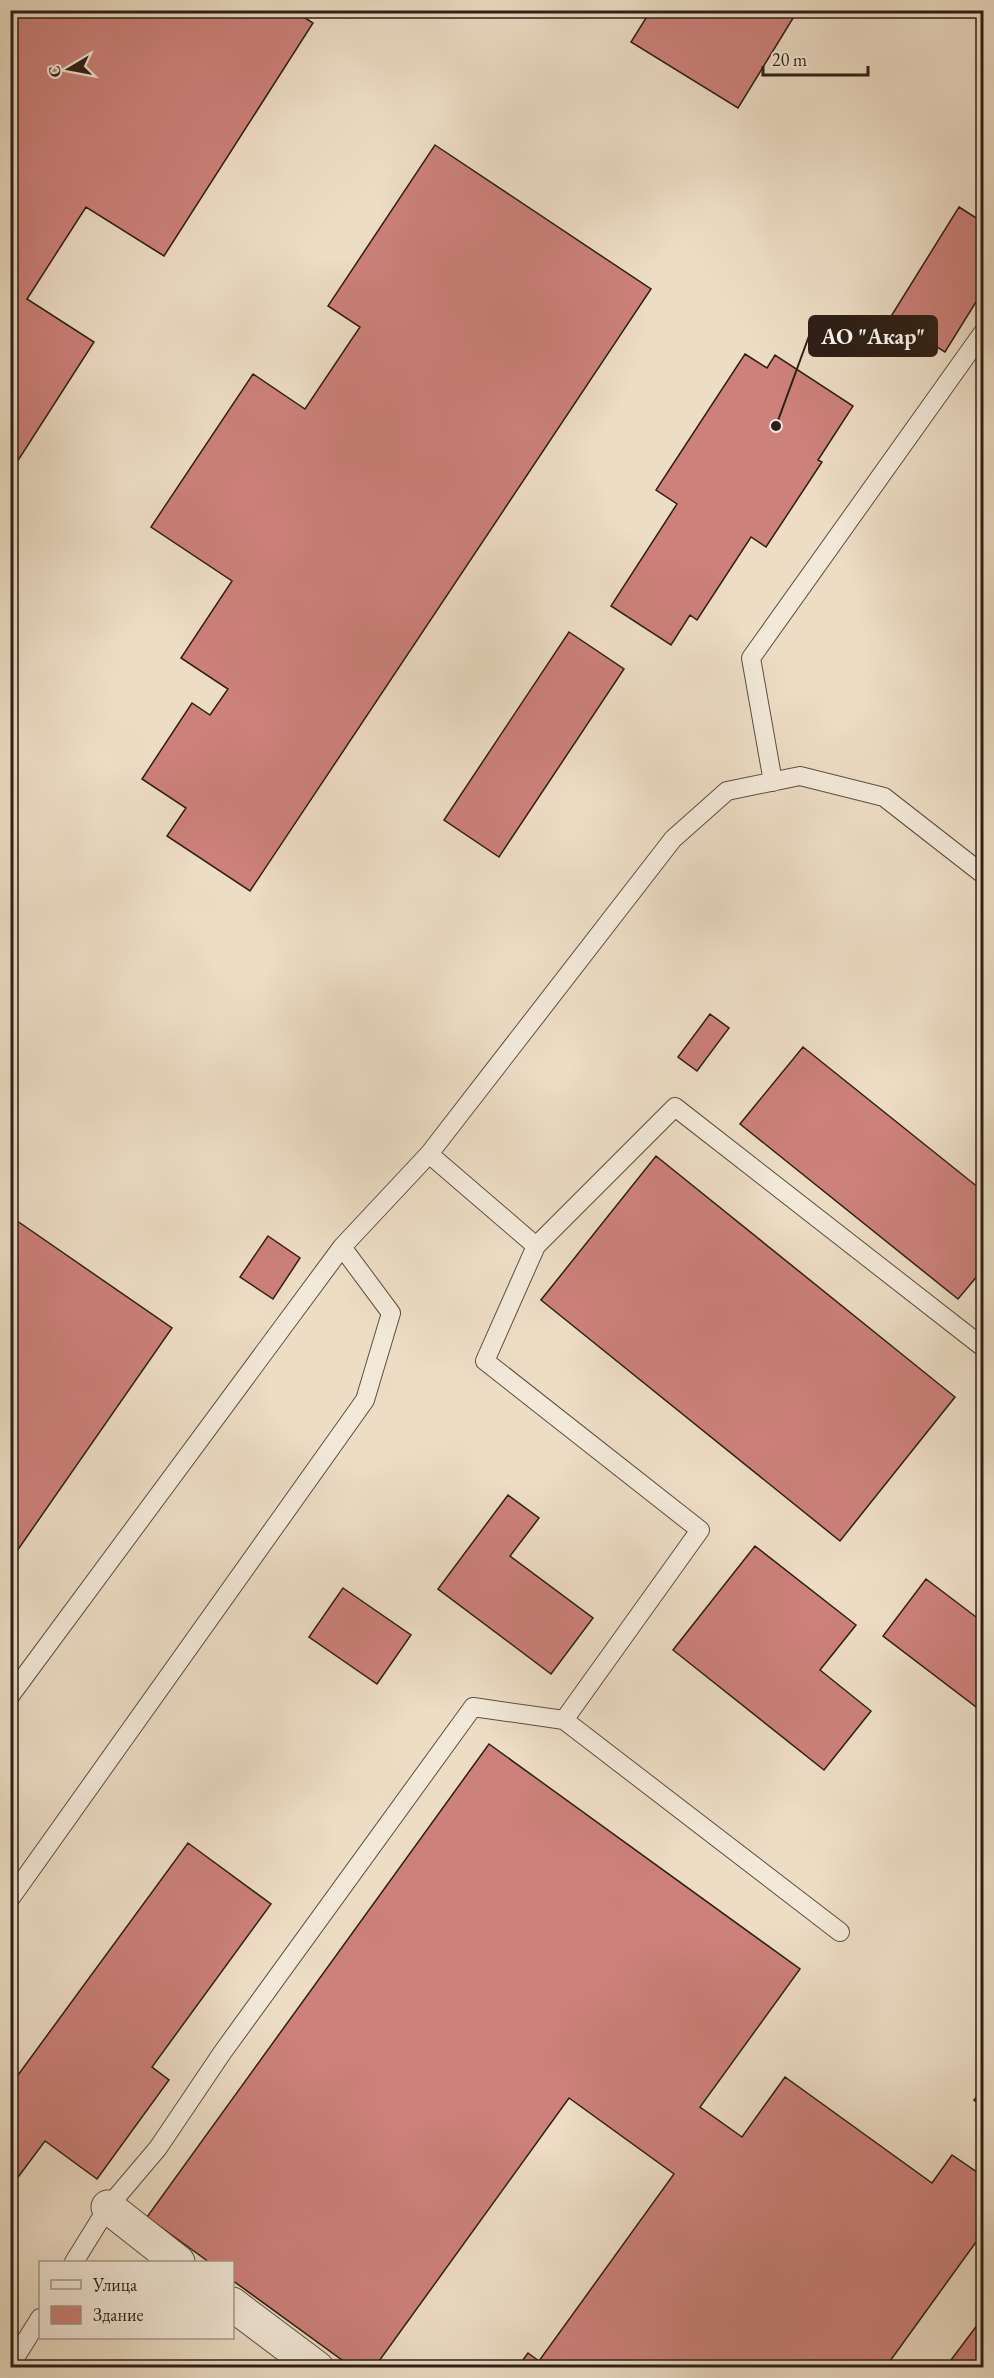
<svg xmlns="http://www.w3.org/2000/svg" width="994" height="2378" font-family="'EB Garamond',serif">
<rect width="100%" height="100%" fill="#edddc5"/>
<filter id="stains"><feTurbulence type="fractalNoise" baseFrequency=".00333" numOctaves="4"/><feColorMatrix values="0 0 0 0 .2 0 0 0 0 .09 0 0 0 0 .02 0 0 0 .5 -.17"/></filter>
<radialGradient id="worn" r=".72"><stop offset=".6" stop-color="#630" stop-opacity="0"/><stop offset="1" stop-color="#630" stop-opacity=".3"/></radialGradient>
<path fill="#cc817a" stroke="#2d1f16" stroke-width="1.5" d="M10 10H293L313 23 164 256 86 207 27 299 94 342 10 473Z
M651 10H798L738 108 631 42Z
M435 145 651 289 250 891 167 836 186 808 142 779 192 703 210 715 228 689 181 658 232 581 151 527 253 374 305 409 360 327 328 306Z
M959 207 984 223V289L945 352 890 318Z
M745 354 767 368 775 355 853 406 818 460 822 462 766 547 751 537 697 620 690 615 671 645 611 606 677 504 656 490Z
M569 632 624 669 499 857 444 820Z
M710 1014 729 1028 697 1071 678 1057Z
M803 1047 984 1192V1268L958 1299 740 1124Z
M656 1156 955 1397 840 1541 541 1300Z
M10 1216 172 1328 10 1561Z
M268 1236 300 1258 273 1299 240 1277Z
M508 1495 539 1518 510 1556 593 1618 551 1674 438 1589Z
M755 1546 856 1625 820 1670 871 1711 824 1770 673 1650Z
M926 1579 984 1623V1713L883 1636Z
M343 1588 411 1635 377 1684 309 1637Z
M489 1744 800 1969 700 2107 742 2137 785 2077 932 2183 952 2155 984 2177V2231L885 2368H517L528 2353 539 2361 674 2174 569 2098 374 2368H353L232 2280V2262H209L147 2217Z
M188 1843 271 1904 152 2067 169 2080 97 2179 45 2141 10 2188V2086Z
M984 2087V2108L974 2100Z
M984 2316V2368H945Z"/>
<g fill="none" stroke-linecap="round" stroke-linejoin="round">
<defs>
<path id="lane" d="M773 782 751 658 984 331
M429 1154 536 1246
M10 1696 342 1247
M564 1720 840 1932
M10 1899 365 1400 391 1313 342 1247 429 1154 673 839 727 791 800 776 884 797 984 875
M74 2262 108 2207 158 2148 222 2053 473 1707 564 1720 700 1530 485 1361 536 1246 675 1107 984 1348
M10 2366 40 2318"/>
<path id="street" d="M108 2207 178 2262
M232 2304 317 2368"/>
</defs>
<use href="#lane" stroke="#5d4e42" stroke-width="20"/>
<use href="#street" stroke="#5d4e42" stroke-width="35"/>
<use href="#lane" stroke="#f3e9d9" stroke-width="18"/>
<use href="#street" stroke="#f3e9d9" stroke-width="33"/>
</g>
<path fill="none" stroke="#2d1f16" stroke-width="2" d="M776 426L809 336"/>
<circle fill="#2d1f16" stroke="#f3e9d9" stroke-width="2" cx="776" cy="426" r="6"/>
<rect fill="#2d1f16" stroke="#2d1f16" stroke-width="2" x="809" y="316" width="128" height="40" rx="6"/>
<g font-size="22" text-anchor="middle" font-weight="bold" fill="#fff">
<text x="873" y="344">АО "Акар"</text>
</g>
<rect width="994" height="2378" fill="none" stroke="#edddc5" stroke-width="36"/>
<rect x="12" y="12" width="970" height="2354" fill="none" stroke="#2d1f16" stroke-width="3"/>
<rect x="18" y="18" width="958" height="2342" fill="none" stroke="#2d1f16" stroke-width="1.5"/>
<rect x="39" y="2261" width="195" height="78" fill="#f3e9d9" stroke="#a4988b" stroke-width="1.5"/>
<rect x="51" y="2280" width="30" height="9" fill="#f3e9d9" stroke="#a4988b" stroke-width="1.5"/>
<text x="93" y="2291" font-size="18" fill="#2d1f16">Улица</text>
<rect x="51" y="2306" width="30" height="18" fill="#cc817a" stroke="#a4988b" stroke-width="1.5"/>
<text x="93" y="2321" font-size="18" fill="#2d1f16">Здание</text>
<g transform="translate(69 69) rotate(260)" stroke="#f3e9d9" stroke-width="4.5" paint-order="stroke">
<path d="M0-4.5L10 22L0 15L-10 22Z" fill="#2d1f16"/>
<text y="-9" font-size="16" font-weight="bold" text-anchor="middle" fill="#2d1f16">С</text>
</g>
<path d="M763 66v9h105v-9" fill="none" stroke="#2d1f16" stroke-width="3"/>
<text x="772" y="66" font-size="18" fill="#2d1f16" stroke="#f3e9d9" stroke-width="4.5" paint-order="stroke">20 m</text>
<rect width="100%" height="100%" filter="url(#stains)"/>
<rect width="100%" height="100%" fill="url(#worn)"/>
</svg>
